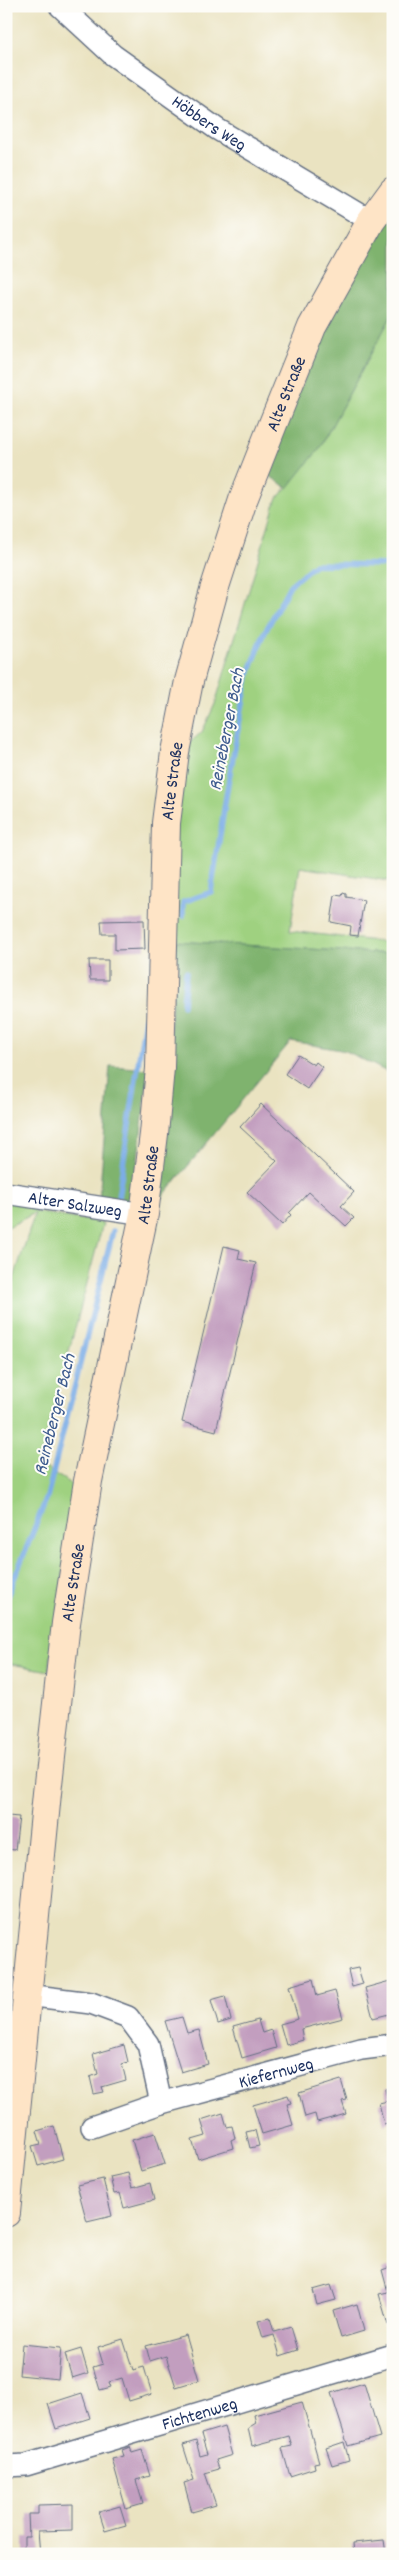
<svg xmlns="http://www.w3.org/2000/svg" width="399" height="2560" font-family="Dekko,sans-serif">
<rect width="100%" height="100%" fill="#fdfcf7"/>
<filter id="ink" filterUnits="userSpaceOnUse"><feTurbulence type="fractalNoise" baseFrequency=".02" numOctaves="2"/><feDisplacementMap in="SourceGraphic" scale="10" xChannelSelector="R" yChannelSelector="G"/><feConvolveMatrix kernelMatrix="1 2 1 2 8 2 1 2 1" color-interpolation-filters="sRGB"/></filter>
<filter id="wash" filterUnits="userSpaceOnUse"><feTurbulence type="fractalNoise" baseFrequency=".0096" numOctaves="4" result="noise"/><feDisplacementMap in="SourceGraphic" scale="20" xChannelSelector="R" yChannelSelector="G"/><feGaussianBlur stdDeviation="1.12" result="paint"/><feColorMatrix in="noise" values="0 0 0 0 0 0 0 0 0 0 0 0 0 0 0 0 0 1.4 0 .05"/><feComposite in="paint" operator="in"/></filter>
<g filter="url(#wash)">
<rect width="100%" height="100%" fill="#eae3c1"/>
<path fill="#9fd180" stroke="#5d806f" d="M393 313V844L389 881 300 867 290 931 393 943V954L155 940 189 743 202 732 215 704 276 500 319 449Z
M6 1200 36 1205V1212L103 1223 39 1464 76 1487 49 1671 6 1663V1303L35 1213 6 1228Z"/>
<path fill="#7fb36e" stroke="#4d7166" d="M393 210V313L319 449 288 488 265 473 338 298Z
M176 941 393 954V1075L346 1051 291 1041 159 1201Z
M110 1066 149 1069 132 1205 99 1200Z"/>
<g fill="none" stroke-linecap="round" stroke-linejoin="round">
<path stroke="#7bade7" stroke-width="5.5" d="M183 916V902L211 892 228 784 248 676 265 632 290 585 315 564 393 565
M183 1005 186 972
M118 1198 147 1005
M6 1599 47 1497 113 1231"/>
</g>
<g id="blocks">
<path fill="#c29ebf" d="M343 893 346 894V897L364 900 358 936 350 935 351 926 331 922 335 895 342 896Z
M144 920 145 949 115 950V934H102L101 921Z
M89 960H108V980H90Z
M298 1055 314 1065 316 1062 322 1067 307 1089 285 1074Z
M261 1104 354 1192 341 1206 354 1218 346 1226 309 1192 289 1213 291 1215 282 1225 247 1192 277 1161 240 1127Z
M224 1246 240 1250 238 1259 256 1263 216 1431 182 1422Z
M6 1811H9L8 1816 19 1817 15 1850 6 1849Z
M358 1968 363 1984 352 1987 348 1970Z
M313 1979 317 1996 335 1991 343 2018 301 2029 303 2040 286 2045 280 2024 298 2019 289 1986Z
M390 1981 393 2013 373 2018 365 1988Z
M225 1996 231 2020 218 2024 211 2000Z
M182 2017 187 2033 199 2030 208 2064 181 2072 165 2021Z
M258 2020 262 2033 271 2030 276 2048 242 2058 233 2027Z
M124 2045 128 2062 122 2064 126 2080 102 2087 104 2092 94 2094 90 2077 98 2074 93 2054Z
M341 2080 347 2100 342 2101 346 2114 317 2122 315 2114 305 2117 299 2093Z
M393 2087V2121L384 2124 379 2103 388 2101 385 2089Z
M288 2095 291 2103 287 2104 293 2125 262 2134 253 2105Z
M223 2113 227 2127 232 2126 235 2138 231 2140 233 2148 198 2159 192 2140 206 2136 201 2120Z
M54 2126 63 2159 38 2166 32 2146 41 2144 37 2131Z
M255 2130 259 2146 250 2148 246 2132Z
M155 2133 165 2164 141 2171 132 2140Z
M128 2173 132 2188 150 2183 154 2200 124 2208 120 2193 114 2194 110 2177Z
M103 2179 112 2216 87 2222 77 2185Z
M393 2266V2324L388 2325 379 2294 388 2292 382 2270Z
M331 2285 336 2300 317 2305 313 2290Z
M357 2304 364 2331 341 2338 333 2311Z
M270 2318 274 2332 291 2327 298 2350 280 2356 274 2335 263 2338 258 2321Z
M186 2335 199 2380 176 2387 166 2356 150 2361 146 2346Z
M123 2339 133 2370 144 2367 152 2394 129 2401 122 2378 109 2382 111 2387 100 2390 93 2367 103 2364 98 2347Z
M22 2344 61 2348 58 2379 19 2375Z
M81 2349 88 2373 72 2378 65 2354Z
M364 2383 380 2437 348 2446 331 2393Z
M82 2393 90 2418 56 2429 48 2404Z
M302 2402 319 2462 314 2463 315 2468 290 2476 282 2448 292 2446 289 2436 252 2446 248 2428 256 2423 254 2415Z
M224 2427 232 2455 216 2460 219 2469 205 2473 216 2505 192 2512 184 2483 194 2480 183 2445 196 2441 200 2456 207 2454 201 2434Z
M344 2442 349 2460 332 2465 326 2448Z
M130 2447 132 2453 142 2450 150 2476 136 2480 143 2504 126 2509 112 2459 124 2456 122 2450Z
M73 2504V2530L38 2531 40 2554H24V2537H29L28 2514H38V2505Z
M120 2506 126 2525 105 2531 99 2512Z
M384 2540 386 2554H354L353 2543Z"/>
</g>
</g>
<g filter="url(#ink)">
<use href="#blocks" fill-opacity="0" stroke="#636e81" stroke-width="1"/>
<g fill="none" stroke-linecap="round" stroke-linejoin="round">
<defs>
<g id="street">
<path id="s1" d="M60 6 113 55 217 129 371 221"/>
<path id="s2" d="M6 1193 144 1214"/>
<path d="M27 1995 91 2003 128 2017 148 2044 161 2103"/>
<path id="s3" d="M92 2127 161 2103 361 2049 393 2045"/>
<path id="s4" d="M6 2466 26 2465 393 2355"/>
</g>
<g id="secondary">
<path id="s5" d="M6 2213 47 1793 66 1623 88 1481 144 1214 154 1134 160 1068 166 823 175 752 189 681 214 590 243 500 273 424 312 327 371 221 393 191"/>
</g>
</defs>
<use href="#street" stroke="#636e81" stroke-width="24"/>
<use href="#secondary" stroke="#636e81" stroke-width="30"/>
<use href="#street" stroke="#fff" stroke-width="21"/>
<use href="#secondary" stroke="#fee4c6" stroke-width="28"/>
</g>
</g>
<g text-anchor="middle" stroke-width="4" stroke-linejoin="round" paint-order="stroke">
<g font-size="18" fill="#1b2f5e" stroke="#fdfcf7">
<text dy="6" stroke="none"><textPath href="#s1" startOffset="190">Höbbers Weg</textPath></text>
<text dy="6" stroke="none"><textPath href="#s5" startOffset="1849">Alte Straße</textPath></text>
<text dy="6" stroke="none"><textPath href="#s5" startOffset="1444">Alte Straße</textPath></text>
<text dy="6" stroke="none"><textPath href="#s5" startOffset="1039">Alte Straße</textPath></text>
<text dy="6" stroke="none"><textPath href="#s2" startOffset="70">Alter Salzweg</textPath></text>
<text dy="6" stroke="none"><textPath href="#s5" startOffset="634">Alte Straße</textPath></text>
<text dy="6" stroke="none"><textPath href="#s3" startOffset="192">Kiefernweg</textPath></text>
<text dy="6" stroke="none"><textPath href="#s4" startOffset="201">Fichtenweg</textPath></text>
</g>
<g font-size="19" font-style="italic" fill="#3d5b8e" stroke="#fdfcf7">
<text transform="translate(225 729) rotate(-79)" y="7">Reineberger Bach</text>
<text transform="translate(53 1414) rotate(-76)" y="7">Reineberger Bach</text>
</g>
</g>
<rect width="399" height="2560" fill="none" stroke="#fdfcf7" stroke-width="25"/>
</svg>
